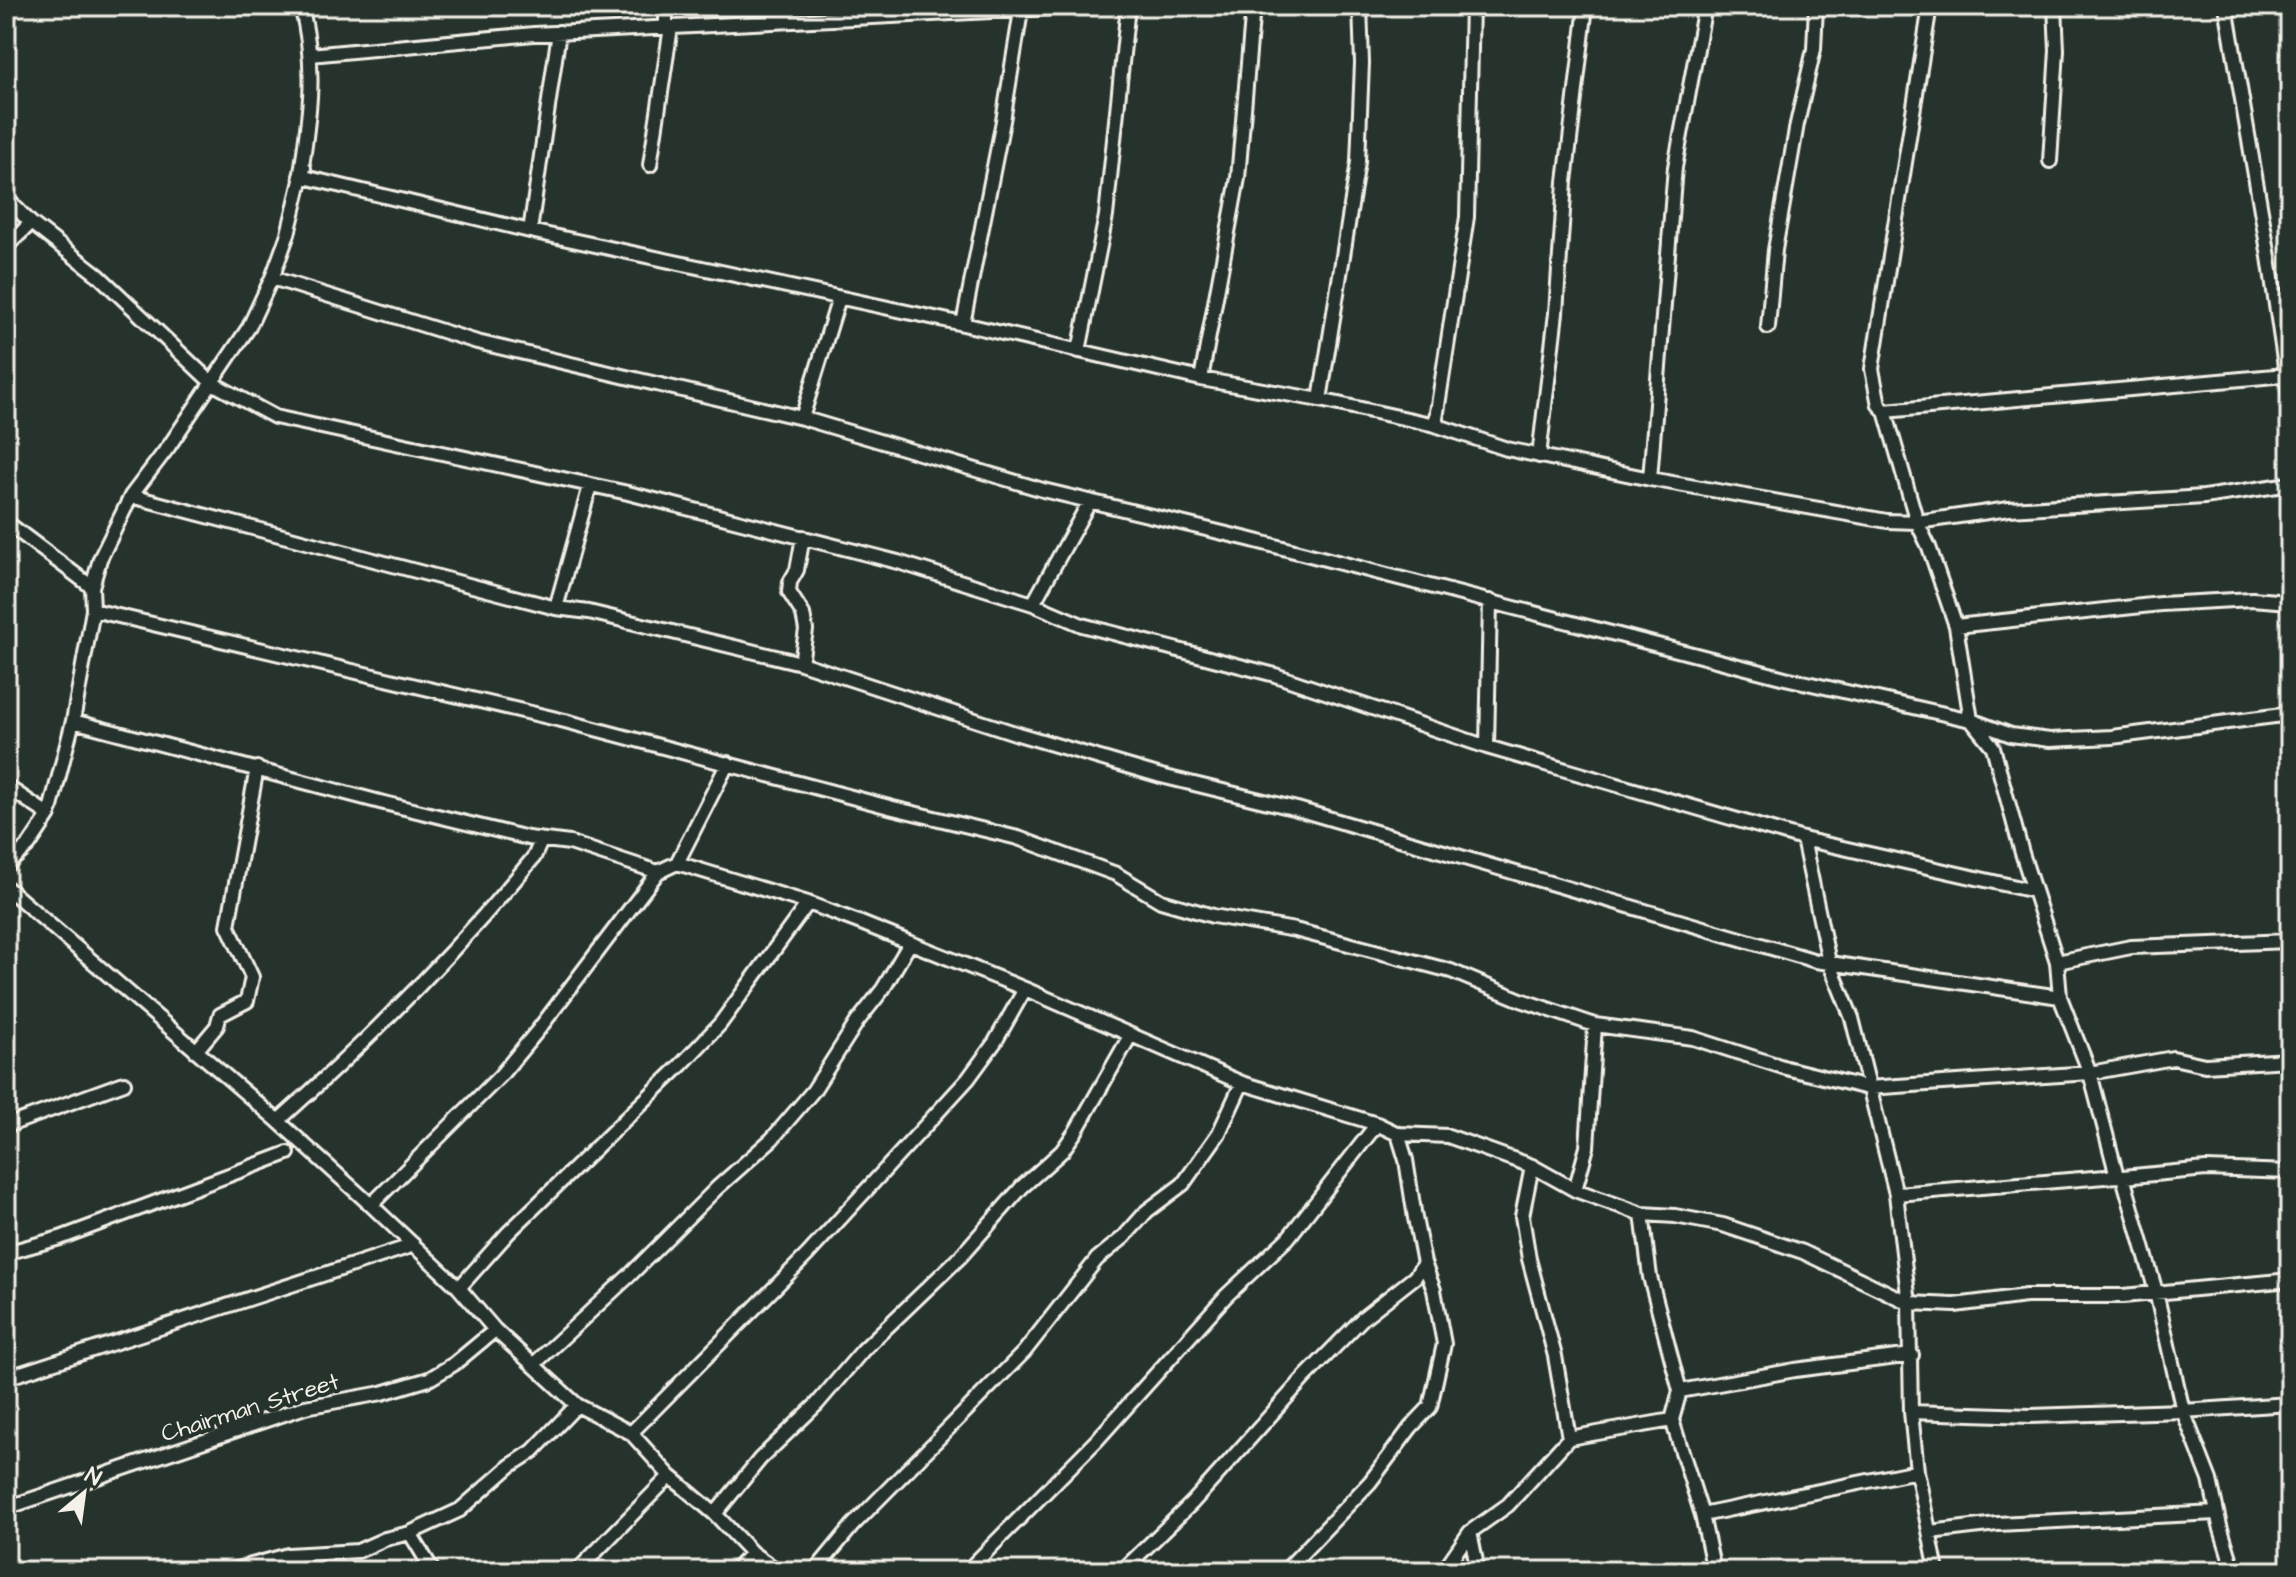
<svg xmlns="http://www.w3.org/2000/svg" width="2296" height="1577" font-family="'Architects Daughter',sans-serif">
<rect width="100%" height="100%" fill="#26332d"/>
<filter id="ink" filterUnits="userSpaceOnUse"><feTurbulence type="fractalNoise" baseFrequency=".0125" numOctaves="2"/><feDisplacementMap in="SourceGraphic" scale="16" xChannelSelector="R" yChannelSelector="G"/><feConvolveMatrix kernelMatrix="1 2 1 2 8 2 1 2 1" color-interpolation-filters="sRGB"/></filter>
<g filter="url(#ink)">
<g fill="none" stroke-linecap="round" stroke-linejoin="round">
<defs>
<path id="minor" d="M666 6V27
M1930 6 1872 369 1879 405 1885 411 1917 522 1929 547 1956 626 1971 720 1993 747 2022 853 2057 962 2060 997 2090 1073 2117 1176 2123 1177 2156 1292 2183 1411 2290 1404
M2226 6 2269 257 2290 401
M310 55 534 34 1089 6
M2050 161 2057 50 2055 6
M650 165 671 27
M304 168 288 234 272 278 477 342 802 418 1043 490 1248 539 1785 678 1971 720 2011 735 2050 740 2112 737 2290 714
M301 173C310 112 317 67 301 6
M300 176 530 231 963 324 1201 379 1320 400 1435 425 1507 449 1650 479 1887 521 1917 522 2009 509 2204 497 2290 484
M6 198 31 223 98 275 212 383 275 417 628 493 898 562 1033 604 1082 625 1275 675 1487 747 1803 839 2034 891
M530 231 559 32
M6 247 31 223
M963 324 1003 121 1021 11
M1768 327 1775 250 1797 124 1814 49 1816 6
M1079 351 1106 216 1128 6
M1201 379 1238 178 1253 6
M1320 400 1358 162 1362 63 1360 6
M1885 411 2286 375
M802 418 839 298
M1435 425 1467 217 1472 6
M1539 456 1556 313 1565 182 1586 6
M1650 479 1675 167 1705 6
M131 496 556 608 589 612 801 663 1018 734 1161 776 1297 809 1816 961 2060 997
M6 522 92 587
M1033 604 1090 501
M556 608 590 486
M93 610 565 721 893 808 1018 838 1116 874 1161 901 1213 916 1295 930 1451 971 1521 1000 1595 1025 1693 1038 1786 1068 1868 1088 2090 1073 2173 1058 2205 1065 2290 1060
M1956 626 2161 604 2252 599 2290 602
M801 663 806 630 803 614 789 592 790 582 797 570 803 537
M73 721 380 802 528 838 570 843 658 872 677 863 808 903 861 923 1025 989 1242 1083 1377 1124 1398 1134 1448 1136 1532 1166 1575 1190 1642 1214 1675 1216 1723 1225 1803 1252 1909 1303 1955 1305 2026 1296H2123L2290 1280
M1487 747 1490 601
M6 786 49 815
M1803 839 1829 962 1852 1018 1896 1194 1909 1303 1911 1412
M677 863 728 763
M6 866 29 845 49 815 73 721 93 610 92 587 100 559 131 496 169 446 249 327 275 271
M6 887 278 1121 371 1205 459 1288 495 1330 577 1405 631 1433 670 1476 715 1514 752 1553 778 1571
M2057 962 2131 947 2290 941
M196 1051 217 1026 220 1015 247 1001 252 977 228 926 257 768
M278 1121C370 1039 456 952 534 857L541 841
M6 1126 124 1083
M1532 1166 1522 1216 1529 1259 1555 1356 1569 1438 1672 1420
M2123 1177 2206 1169 2290 1172
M1575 1190 1587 1147 1595 1025
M1896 1194 2117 1176
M371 1205 500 1076 539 1029 658 872
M1642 1214 1650 1277 1680 1391
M6 1253 60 1238 288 1153
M459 1288 508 1233 681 1065 720 1024 808 903
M533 1365 631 1274 717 1188 772 1139 813 1091 857 1022 883 989 910 943
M6 1378 414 1245
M631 1433 807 1255 968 1079 995 1042 1025 989
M6 1508 305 1407 382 1393 429 1379 454 1364 495 1330
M715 1514 760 1459 817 1404 863 1350 960 1257 1022 1187 1062 1151 1076 1131 1130 1036
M1702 1515 1917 1471
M1470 1532 1478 1571
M1930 1532 1997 1524 2216 1513
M410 1533 460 1510 510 1466 533 1451 577 1405
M288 1555 301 1571
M230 1571 288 1555 358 1551 385 1539 410 1533 433 1571
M577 1571 670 1476
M735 1571 752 1553
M815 1571 853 1525 1024 1352 1097 1259 1124 1237 1147 1211 1183 1184 1219 1133 1242 1083
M967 1571 1096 1441 1226 1296 1288 1238 1377 1124
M1122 1571 1192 1503 1304 1378 1364 1317 1415 1277 1424 1263
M1285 1571 1370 1482 1411 1427 1430 1407 1444 1344 1434 1290 1424 1263 1415 1218 1406 1160 1398 1134
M1443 1571 1470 1532 1508 1505 1569 1438
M1714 1571 1702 1515 1672 1420 1680 1391 1795 1370 1912 1355
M1937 1571 1917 1471 1911 1412 2031 1416 2183 1411 2210 1480 2220 1526 2234 1571"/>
</defs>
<use href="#minor" stroke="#f4f1e8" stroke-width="18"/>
<use href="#minor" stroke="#26332d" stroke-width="12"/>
</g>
</g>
<g text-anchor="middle" stroke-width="8" stroke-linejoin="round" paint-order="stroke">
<g font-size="24" fill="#f4f1e8" stroke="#26332d">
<text transform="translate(250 1407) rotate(-17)" y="8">Chairman Street</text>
</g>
</g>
<rect width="2296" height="1577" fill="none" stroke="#26332d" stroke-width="32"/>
<rect x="16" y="16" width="2264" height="1545" fill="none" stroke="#f4f1e8" stroke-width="3" filter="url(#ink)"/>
<g transform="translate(84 1493) rotate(29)" stroke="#26332d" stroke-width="6" paint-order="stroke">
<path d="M0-6L14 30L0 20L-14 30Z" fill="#f4f1e8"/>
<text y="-12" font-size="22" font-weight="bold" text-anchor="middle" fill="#f4f1e8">N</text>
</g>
</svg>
